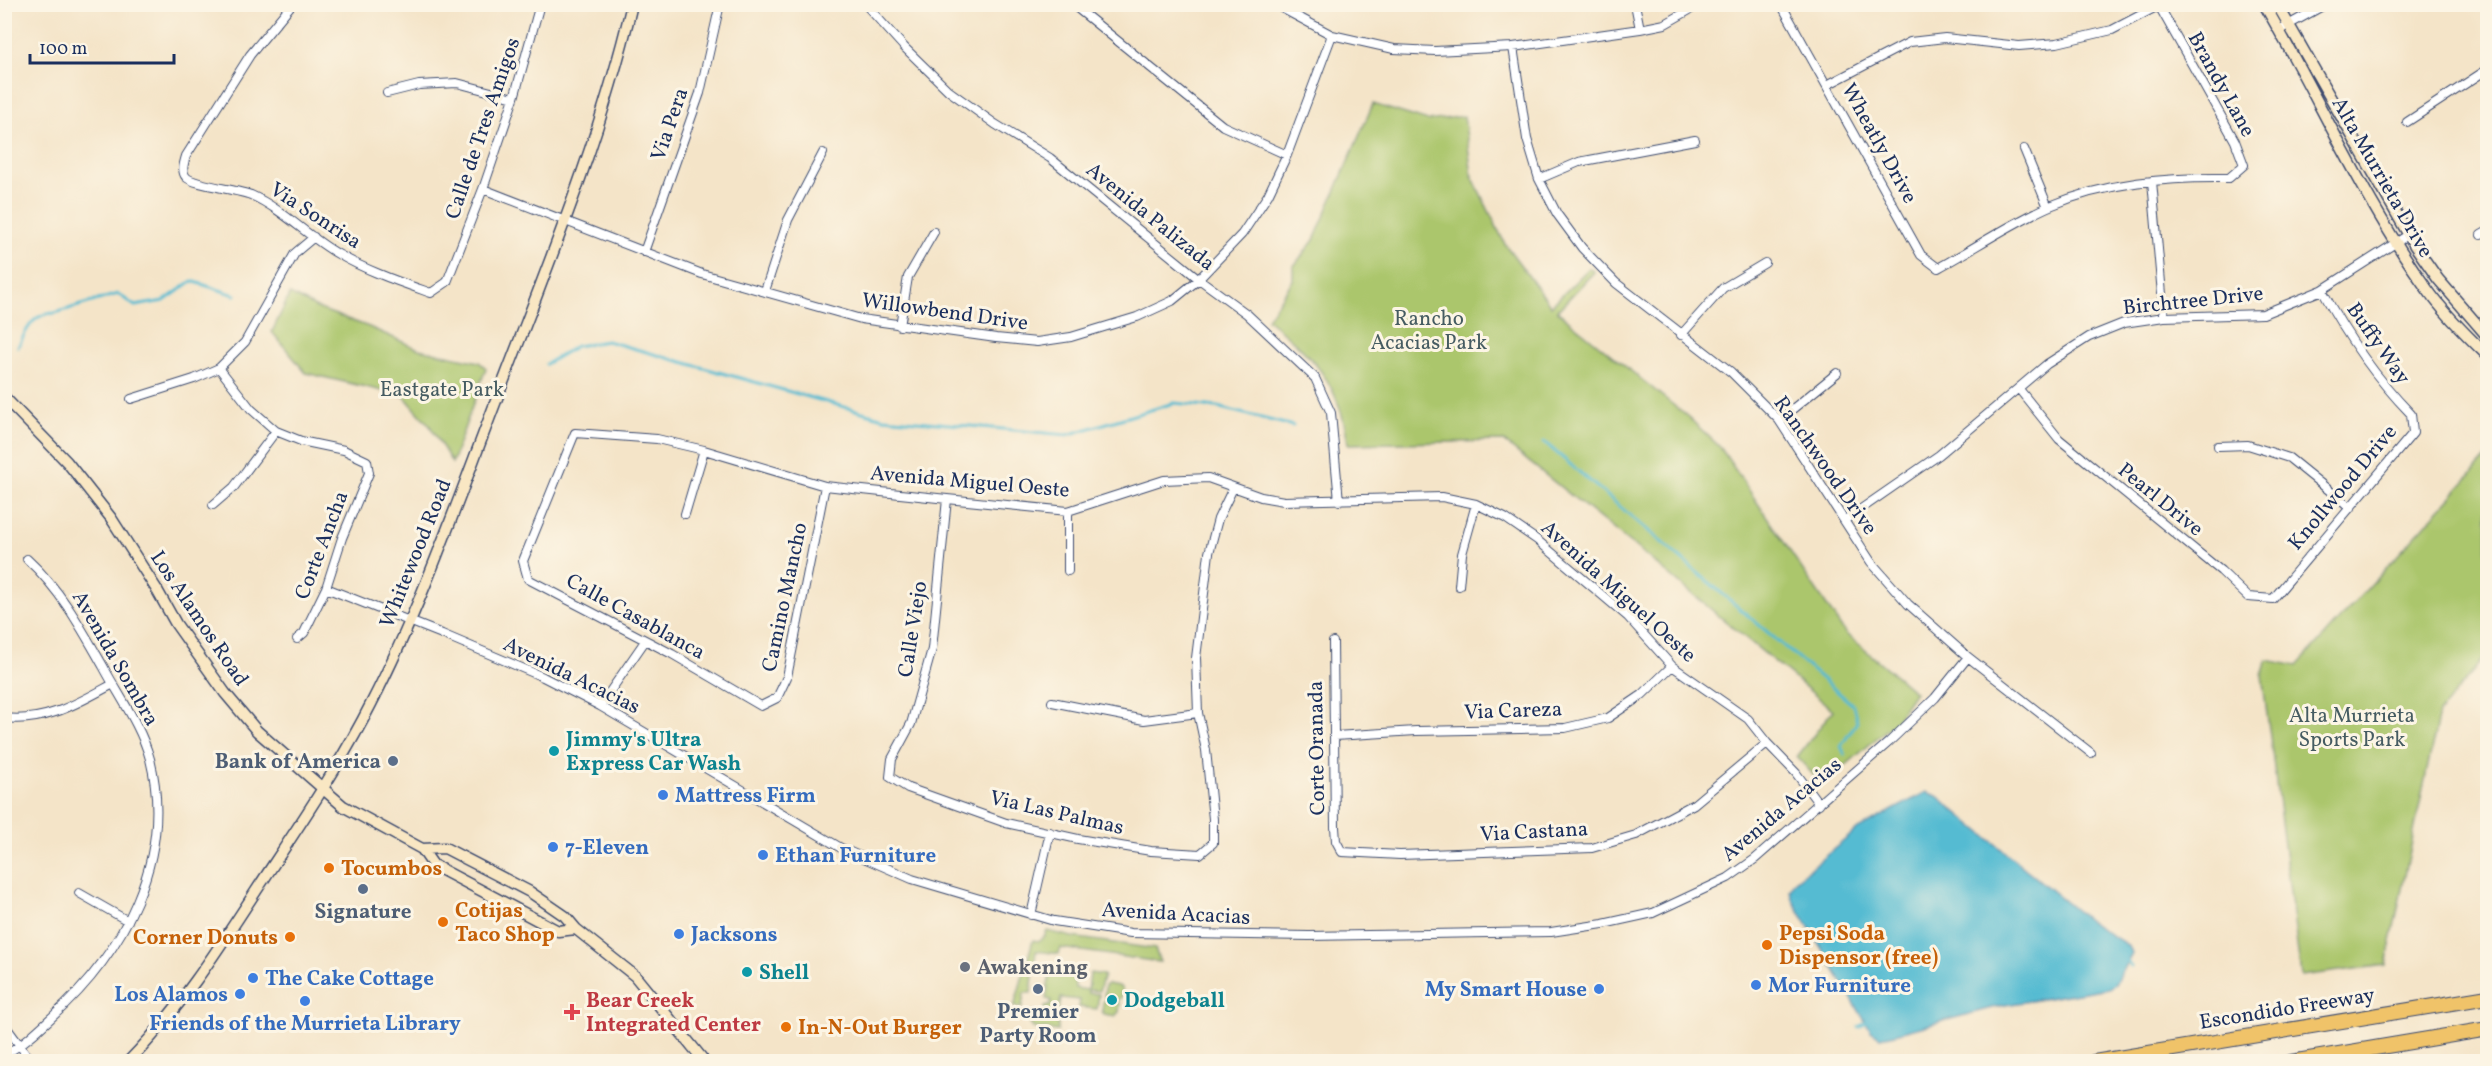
<svg xmlns="http://www.w3.org/2000/svg" width="2492" height="1066" font-family="Vollkorn,serif">
<rect width="100%" height="100%" fill="#fcf5e5"/>
<filter id="ink" filterUnits="userSpaceOnUse"><feTurbulence type="fractalNoise" baseFrequency=".0167" numOctaves="2"/><feDisplacementMap in="SourceGraphic" scale="12" xChannelSelector="R" yChannelSelector="G"/><feConvolveMatrix kernelMatrix="1 2 1 2 8 2 1 2 1" color-interpolation-filters="sRGB"/></filter>
<filter id="wash" filterUnits="userSpaceOnUse"><feTurbulence type="fractalNoise" baseFrequency=".008" numOctaves="4" result="noise"/><feDisplacementMap in="SourceGraphic" scale="24" xChannelSelector="R" yChannelSelector="G"/><feGaussianBlur stdDeviation="1.35" result="paint"/><feColorMatrix in="noise" values="0 0 0 0 0 0 0 0 0 0 0 0 0 0 0 0 0 1.4 0 .05"/><feComposite in="paint" operator="in"/></filter>
<g filter="url(#wash)">
<rect width="100%" height="100%" fill="#f4e4c8"/>
<path fill="#abc66c" stroke="#637a65" stroke-width="1.5" d="M1373 104 1428 121 1464 116 1472 176 1505 244 1551 306 1589 268 1594 272 1557 311 1688 417 1720 447 1845 633 1915 692 1894 723 1829 780H1818L1797 757 1833 710 1638 549 1503 441 1348 444C1340 383 1313 356 1267 319L1293 280V267L1314 240Z
M290 294 317 308 369 327 419 349 479 362 486 368 452 463 430 426 404 396 306 373 272 332Z
M2487 457V654L2439 713 2386 965 2301 976 2262 675 2267 660 2297 666Z
M1047 931 1072 937 1155 949 1160 962 1061 948 1059 954 1036 951 1031 993H1024L1022 1008 1014 1007 1033 940 1038 941 1045 936Z
M1050 972 1074 975 1075 988 1088 990 1090 973 1104 975 1099 991 1088 990V993L1099 994 1097 1009 1079 1007 1080 1000 1061 998 1058 1015 1044 1013 1045 1006H1050L1051 1000 1046 999Z
M1108 984 1119 986 1122 989 1121 998 1117 1001 1120 1004 1119 1012 1115 1016 1104 1014 1102 1011 1103 1002 1106 999 1104 996 1105 986Z
M1032 1011 1040 1012V1017L1054 1018V1021L1058 1024V1031L1033 1028 1030 1024Z"/>
<path fill="#54bbd2" stroke="#387598" stroke-width="1.5" d="M1926 792 1937 796 2090 922 2129 946 2132 953 2115 984 2109 988 1999 1006 1891 1035 1880 1037 1871 1031 1792 899 1790 890 1793 883 1858 829Z"/>
<g fill="none" stroke-linecap="round" stroke-linejoin="round">
<path stroke="#54bbd2" stroke-width="3" d="M18 347C27 329 33 313 55 313L118 294 135 306 164 301 192 281 235 295
M546 364 576 346 607 341 884 418 1067 435 1174 403 1217 407 1293 426
M1544 442 1853 705 1857 722 1841 746 1845 755
M2126 960 2131 966
M1859 1027 1867 1022"/>
</g>
</g>
<g filter="url(#ink)">
<g fill="none" stroke-linecap="round" stroke-linejoin="round">
<defs>
<path id="street" d="M292 4 250 55 186 156C184 163 181 171 186 177 193 185 236 189 251 195 284 210 308 237 338 254 367 271 400 282 431 293L447 282 483 189 514 98 540 4
M865 4 904 47 949 91 995 124 1050 158 1199 279 1247 314 1315 378 1331 413 1339 501
M1072 4 1223 126 1287 155
M1274 4 1332 35 1394 49 1435 51 1513 47 1640 29 1665 24 1700 4
M1635 4 1640 29
M1781 4 1921 255 1938 268C1975 248 2011 223 2050 206 2107 182 2167 177 2229 178L2244 165 2235 141 2158 4
M2279 30 2326 4
M1513 47 1527 139 1539 179 1557 214 1582 248 1616 283 1731 372 1779 420 1871 562 1908 604 1968 657 2091 753
M1827 85 1910 42 1945 38 2019 46 2057 43 2112 30 2158 6
M387 93 419 85 457 83 514 98
M2407 122 2488 69
M2024 149 2048 207
M1539 179 1579 162 1695 140
M2152 181 2164 317
M483 189 702 274 861 319 996 338 1037 342 1071 337 1137 317 1172 301 1199 279 1242 234 1268 195 1287 155 1332 35
M2481 235 2488 231
M644 252 700 93 720 4
M765 291 788 220 823 153
M900 326 908 277 934 232
M1681 335 1723 288 1765 263
M219 368 251 409 276 431 301 441 344 450 367 461 369 473 342 538 326 588 304 633 297 639
M2019 389 2059 439 2221 571 2248 597 2273 599 2413 433 2411 414C2375 377 2346 335 2322 290
M131 399 194 379 219 368 245 342 295 253 314 237
M1779 420 1837 373
M2218 446 2248 445 2289 458 2351 508
M825 486 787 677 777 698 761 706 672 654 528 579 523 561 575 433 657 439 704 450 825 486 947 499 1068 511 1164 480 1208 478 1261 497 1284 501 1442 497 1476 504 1505 518 1537 540 1628 617 1672 666 1748 719 1767 743 1796 773 1819 804
M947 499 932 649 911 724 892 759 890 777 908 788 1006 823 1078 839 1151 851 1200 854 1213 843V819L1206 750 1198 713 1196 658 1209 553 1218 519 1233 488
M213 505 234 487 276 431
M685 514 704 450
M1845 520 1939 455 2047 364 2089 337 2124 323 2164 317 2263 314 2322 290 2408 235
M1068 571V511
M1459 586 1462 554 1476 504
M326 588 442 634 543 677 600 706 841 848 912 879 1054 921 1131 933 1309 936 1551 932 1603 924 1653 913 1728 878 1755 859 1889 742 1935 698 1968 657
M1333 642 1335 827 1336 841 1342 852 1400 855 1592 848 1636 835 1694 804 1767 743
M1052 702 1144 720 1198 713
M600 706 645 641
M4 718C46 723 78 703 113 684
M1335 736 1416 731 1565 728 1608 718 1642 695 1672 666
M79 893 128 921
M1031 915 1050 832
M4 1024 32 1062
M4 1055C22 1045 36 1032 51 1018 123 954 175 858 150 759 141 726 119 696 103 666 81 627 60 589 27 559"/>
<path id="secondary" d="M2264 4C2319 98 2363 200 2427 289 2444 313 2466 335 2488 356
M2277 4 2415 246 2438 279 2488 337
M4 397 67 462 111 518 157 590 176 624 225 693 257 731 343 806 422 849 433 865 558 931 576 929
M422 849 445 848 530 892 565 916 576 929 635 976 705 1062
M128 1062C179 1010 217 951 256 891 296 830 338 769 371 704 425 599 463 485 506 375 553 253 602 132 632 4"/>
<path id="highway" d="M2094 1062 2488 997
M2291 1062 2488 1029"/>
</defs>
<use href="#street" stroke="#3c4a6e" stroke-width="10"/>
<use href="#secondary" stroke="#3c4a6e" stroke-width="13"/>
<use href="#highway" stroke="#3c4a6e" stroke-width="16"/>
<use href="#street" stroke="#fff" stroke-width="8"/>
<use href="#secondary" stroke="#f9e7c3" stroke-width="10"/>
<use href="#highway" stroke="#f0c369" stroke-width="14"/>
</g>
</g>
<g fill="#0f9aa8" stroke="#fcf5e5" stroke-width="2">
<circle cx="554" cy="751" r="6"/>
<circle cx="747" cy="972" r="6"/>
<circle cx="1112" cy="1000" r="6"/>
</g>
<g fill="#5c6f8a" stroke="#fcf5e5" stroke-width="2">
<circle cx="393" cy="761" r="6"/>
<circle cx="363" cy="889" r="6"/>
<circle cx="1038" cy="989" r="6"/>
</g>
<g fill="#3f7fe0" stroke="#fcf5e5" stroke-width="2">
<circle cx="663" cy="795" r="6"/>
<circle cx="553" cy="847" r="6"/>
<circle cx="763" cy="855" r="6"/>
<circle cx="679" cy="934" r="6"/>
<circle cx="253" cy="978" r="6"/>
<circle cx="1756" cy="985" r="6"/>
<circle cx="1599" cy="989" r="6"/>
<circle cx="240" cy="994" r="6"/>
<circle cx="305" cy="1001" r="6"/>
</g>
<g fill="#e8710a" stroke="#fcf5e5" stroke-width="2">
<circle cx="329" cy="868" r="6"/>
<circle cx="443" cy="922" r="6"/>
<circle cx="290" cy="937" r="6"/>
<circle cx="1767" cy="945" r="6"/>
<circle cx="786" cy="1027" r="6"/>
</g>
<circle fill="#6b7280" stroke="#fcf5e5" stroke-width="2" cx="965" cy="967" r="6"/>
<path fill="#e0444e" stroke="#fcf5e5" stroke-width="2" d="M569 1003h6v6h6v6h-6v6h-6v-6h-6v-6h6z"/>
<g text-anchor="middle" stroke-width="6" stroke-linejoin="round" paint-order="stroke">
<g font-size="21" fill="#1b2f5e" stroke="#fcf5e5">
<text transform="translate(2222 84) rotate(61)" y="7">Brandy Lane</text>
<text transform="translate(669 124) rotate(-71)" y="7">Via Pera</text>
<text transform="translate(482 128) rotate(-71)" y="7">Calle de Tres Amigos</text>
<text transform="translate(1880 143) rotate(61)" y="7">Wheatly Drive</text>
<text transform="translate(2383 177) rotate(60)" y="7">Alta Murrieta Drive</text>
<text transform="translate(316 215) rotate(33)" y="7">Via Sonrisa</text>
<text transform="translate(1151 216) rotate(39)" y="7">Avenida Palizada</text>
<text transform="translate(2193 300) rotate(-6)" y="7">Birchtree Drive</text>
<text transform="translate(945 311) rotate(8)" y="7">Willowbend Drive</text>
<text transform="translate(2379 343) rotate(55)" y="7">Buffy Way</text>
<text transform="translate(1826 465) rotate(55)" y="7">Ranchwood Drive</text>
<text transform="translate(970 481) rotate(5)" y="7">Avenida Miguel Oeste</text>
<text transform="translate(2342 487) rotate(-50)" y="7">Knollwood Drive</text>
<text transform="translate(2161 499) rotate(39)" y="7">Pearl Drive</text>
<text transform="translate(321 545) rotate(-69)" y="7">Corte Ancha</text>
<text transform="translate(415 553) rotate(-68)" y="7">Whitewood Road</text>
<text transform="translate(1619 591) rotate(42)" y="7">Avenida Miguel Oeste</text>
<text transform="translate(784 597) rotate(-78)" y="7">Camino Mancho</text>
<text transform="translate(636 616) rotate(29)" y="7">Calle Casablanca</text>
<text transform="translate(200 618) rotate(56)" y="7">Los Alamos Road</text>
<text transform="translate(912 629) rotate(-81)" y="7">Calle Viejo</text>
<text transform="translate(116 658) rotate(60)" y="7">Avenida Sombra</text>
<text transform="translate(572 675) rotate(26)" y="7">Avenida Acacias</text>
<text transform="translate(1513 710) rotate(-2)" y="7">Via Careza</text>
<text transform="translate(1316 748) rotate(-91)" y="7">Corte Oranada</text>
<text transform="translate(1781 809) rotate(-40)" y="7">Avenida Acacias</text>
<text transform="translate(1057 812) rotate(13)" y="7">Via Las Palmas</text>
<text transform="translate(1534 831) rotate(-3)" y="7">Via Castana</text>
<text transform="translate(1176 913) rotate(3)" y="7">Avenida Acacias</text>
<text transform="translate(2287 1008) rotate(-9)" y="7">Escondido Freeway</text>
</g>
<g font-size="21" fill="#465c62" stroke="#fcf5e5">
<text x="1429" y="325">Rancho<tspan x="1429" dy="24">Acacias Park</tspan></text>
<text x="442" y="396">Eastgate Park</text>
<text x="2352" y="722">Alta Murrieta<tspan x="2352" dy="24">Sports Park</tspan></text>
</g>
<g font-size="21" font-weight="bold" fill="#0d838f" stroke="#fcf5e5" text-anchor="start">
<text x="566" y="746">Jimmy's Ultra<tspan x="566" dy="24">Express Car Wash</tspan></text>
<text x="759" y="979">Shell</text>
<text x="1124" y="1007">Dodgeball</text>
</g>
<g font-size="21" font-weight="bold" fill="#4e5e75" stroke="#fcf5e5">
<text x="381" y="768" text-anchor="end">Bank of America</text>
<text x="363" y="918">Signature</text>
<text x="1038" y="1018">Premier<tspan x="1038" dy="24">Party Room</tspan></text>
</g>
<g font-size="21" font-weight="bold" fill="#366cbe" stroke="#fcf5e5" text-anchor="start">
<text x="675" y="802">Mattress Firm</text>
<text x="565" y="854">7-Eleven</text>
<text x="775" y="862">Ethan Furniture</text>
<text x="691" y="941">Jacksons</text>
<text x="265" y="985">The Cake Cottage</text>
<text x="1768" y="992">Mor Furniture</text>
<text x="1587" y="996" text-anchor="end">My Smart House</text>
<text x="228" y="1001" text-anchor="end">Los Alamos</text>
<text x="305" y="1030" text-anchor="middle">Friends of the Murrieta Library</text>
</g>
<g font-size="21" font-weight="bold" fill="#c56008" stroke="#fcf5e5" text-anchor="start">
<text x="341" y="875">Tocumbos</text>
<text x="455" y="917">Cotijas<tspan x="455" dy="24">Taco Shop</tspan></text>
<text x="1779" y="940">Pepsi Soda<tspan x="1779" dy="24">Dispensor (free)</tspan></text>
<text x="278" y="944" text-anchor="end">Corner Donuts</text>
<text x="798" y="1034">In-N-Out Burger</text>
</g>
<g font-size="21" font-weight="bold" fill="#5b616d" stroke="#fcf5e5" text-anchor="start">
<text x="977" y="974">Awakening</text>
</g>
<g font-size="21" font-weight="bold" fill="#be3a42" stroke="#fcf5e5" text-anchor="start">
<text x="586" y="1007">Bear Creek<tspan x="586" dy="24">Integrated Center</tspan></text>
</g>
</g>
<rect width="2492" height="1066" fill="none" stroke="#fcf5e5" stroke-width="24"/>
<path d="M30 54v9h144v-9" fill="none" stroke="#1b2f5e" stroke-width="3"/>
<text x="39" y="54" font-size="18" fill="#1b2f5e" stroke="#fcf5e5" stroke-width="4.5" paint-order="stroke">100 m</text>
</svg>
